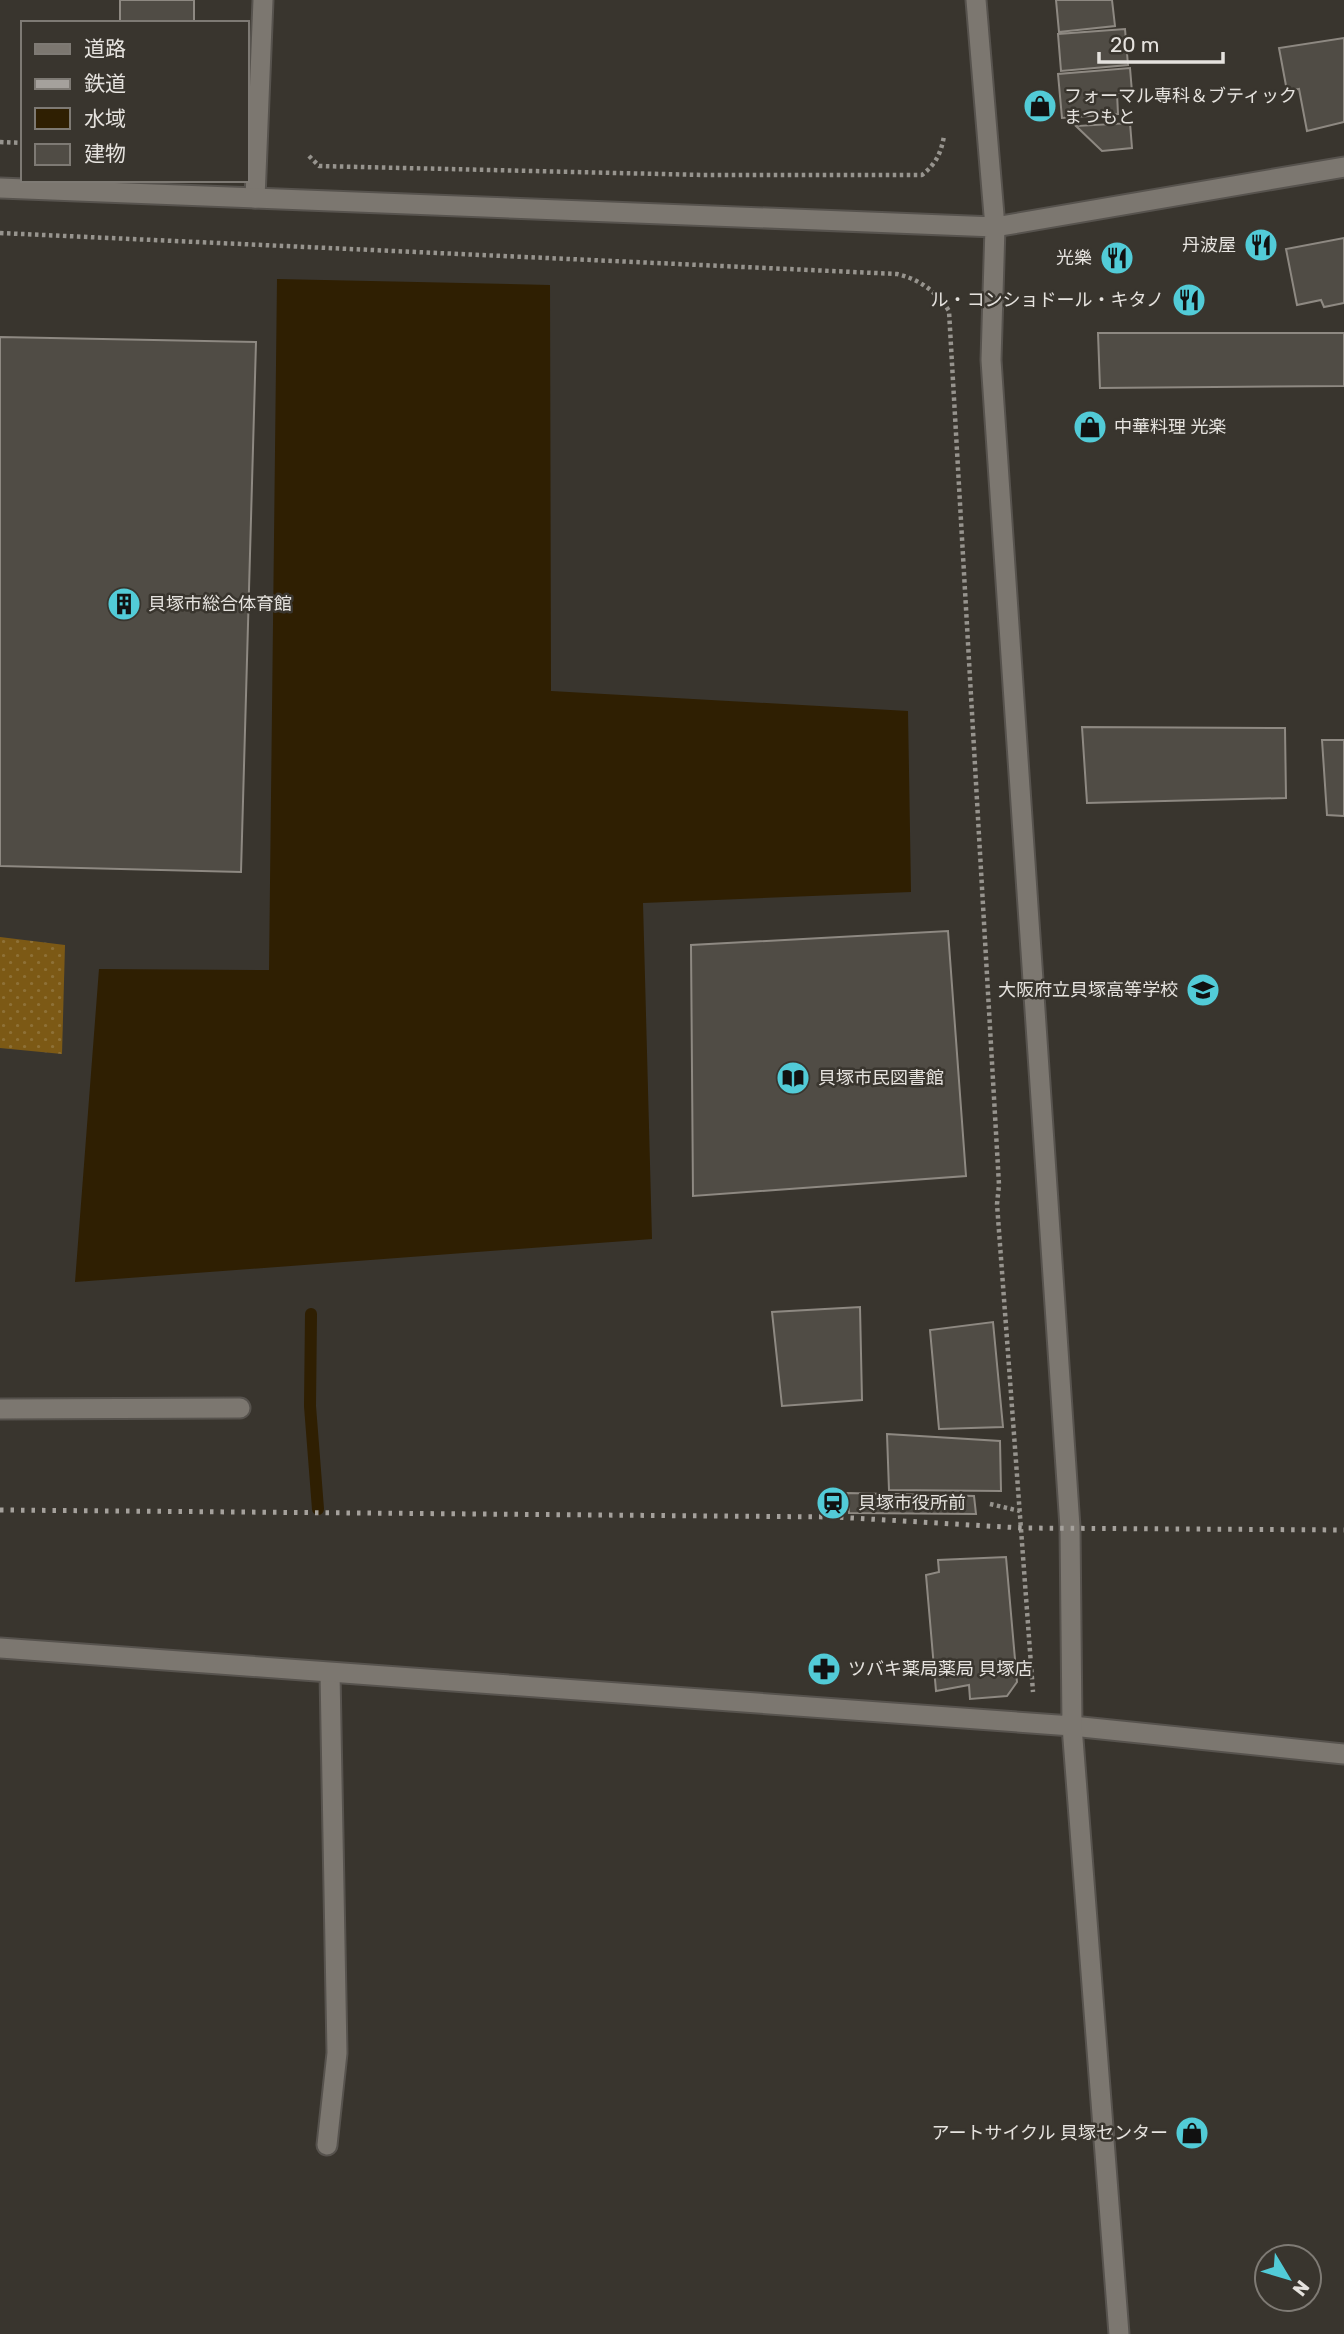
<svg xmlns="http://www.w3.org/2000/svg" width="1344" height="2334" font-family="Rubik,'Noto Sans JP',sans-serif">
<defs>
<pattern id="grass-dots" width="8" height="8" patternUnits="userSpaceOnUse" patternTransform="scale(1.75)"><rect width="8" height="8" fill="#7c5915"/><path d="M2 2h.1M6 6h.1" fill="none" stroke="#8e7137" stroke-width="1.8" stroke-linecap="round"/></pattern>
</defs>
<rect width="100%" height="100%" fill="#39352e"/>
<path fill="url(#grass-dots)" d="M0 937 65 945 62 1054 0 1048Z"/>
<path fill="#2f1f02" d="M277 279 550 285 551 691 908 711 911 892 643 903 652 1239 75 1282 99 969 269 970Z"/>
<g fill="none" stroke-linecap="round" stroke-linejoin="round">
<path stroke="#2f1f02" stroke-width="12" d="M311 1314 310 1406 318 1509"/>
</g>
<path fill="#504c45" stroke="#8e8982" stroke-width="2" d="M120 0H194V23H120Z
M1056 0H1112L1115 26 1059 32Z
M1125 29 1128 65 1061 71 1058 34Z
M1344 38V122L1307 131 1299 89 1287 91 1279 48Z
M1130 68 1132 92 1117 93 1118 114 1062 118 1058 74Z
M1130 123 1132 148 1102 151 1076 126Z
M1344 238V303L1324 307 1321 300 1297 305 1286 249Z
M1098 333H1344V386L1100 388Z
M0 337 256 342 241 872 0 866Z
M1082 727 1285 728 1286 798 1087 803Z
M1322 740H1344V816L1327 815Z
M948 931 966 1176 693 1196 691 945Z
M860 1307 862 1400 782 1406 772 1312Z
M993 1322 1003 1427 939 1429 930 1330Z
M887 1434 1000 1441 1001 1491 889 1490Z
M847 1493 974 1496 976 1514 849 1513Z
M1006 1557 1017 1682 1007 1696 970 1699 969 1685 936 1691 926 1575 939 1572 938 1560Z"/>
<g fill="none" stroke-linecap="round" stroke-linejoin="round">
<defs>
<path id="service" d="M255 198 263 0"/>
<path id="minor" d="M0 1409 240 1408
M1072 1726 1344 1754
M327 2145 337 2053 330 1673"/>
<path id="tertiary" d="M976 0 995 227 991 360 1070 1527 1072 1726 1119 2334
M0 188 995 227 1344 167
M0 1648 1072 1726"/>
</defs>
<use href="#service" stroke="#57534e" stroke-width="23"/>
<use href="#minor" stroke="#57534e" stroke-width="23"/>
<use href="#tertiary" stroke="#57534e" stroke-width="23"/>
<path stroke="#97948e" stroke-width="4.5" stroke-dasharray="3.5 3.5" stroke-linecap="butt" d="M0 142 23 143
M309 156 319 166 703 175H922C936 164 941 153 944 136
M0 233 897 274C919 279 937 292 949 311L999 1185 997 1204 1033 1692
M990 1504 1020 1511"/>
<use href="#service" stroke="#7c7770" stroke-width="19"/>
<use href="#minor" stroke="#7c7770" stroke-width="19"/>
<use href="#tertiary" stroke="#7c7770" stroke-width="19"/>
<path stroke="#a5a19c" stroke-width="5" stroke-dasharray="3.5 7" stroke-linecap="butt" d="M0 1510 835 1517 1022 1528 1344 1530"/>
</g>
<defs>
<symbol id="shop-disc" viewBox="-11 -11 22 22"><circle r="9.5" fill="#52cbd7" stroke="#39352e"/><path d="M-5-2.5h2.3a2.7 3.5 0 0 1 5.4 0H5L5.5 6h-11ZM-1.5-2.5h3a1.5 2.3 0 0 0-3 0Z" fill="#111"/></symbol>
<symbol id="restaurant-disc" viewBox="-11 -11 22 22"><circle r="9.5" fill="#52cbd7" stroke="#39352e"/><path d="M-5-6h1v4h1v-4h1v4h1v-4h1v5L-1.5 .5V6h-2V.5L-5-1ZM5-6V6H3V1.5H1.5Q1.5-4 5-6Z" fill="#111"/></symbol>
<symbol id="building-disc" viewBox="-11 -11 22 22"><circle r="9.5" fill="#52cbd7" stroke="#39352e"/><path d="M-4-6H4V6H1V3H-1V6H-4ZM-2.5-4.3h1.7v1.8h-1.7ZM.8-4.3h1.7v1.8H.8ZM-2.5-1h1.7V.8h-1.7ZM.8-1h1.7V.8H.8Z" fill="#111"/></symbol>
<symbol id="university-disc" viewBox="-11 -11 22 22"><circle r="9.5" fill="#52cbd7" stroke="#39352e"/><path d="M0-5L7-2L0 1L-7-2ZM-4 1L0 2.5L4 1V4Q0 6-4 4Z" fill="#111"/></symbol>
<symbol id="library-disc" viewBox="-11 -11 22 22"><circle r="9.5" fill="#52cbd7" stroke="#39352e"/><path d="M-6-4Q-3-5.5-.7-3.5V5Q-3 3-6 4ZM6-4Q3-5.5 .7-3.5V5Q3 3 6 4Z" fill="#111"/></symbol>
<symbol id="station-disc" viewBox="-11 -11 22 22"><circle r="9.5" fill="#52cbd7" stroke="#39352e"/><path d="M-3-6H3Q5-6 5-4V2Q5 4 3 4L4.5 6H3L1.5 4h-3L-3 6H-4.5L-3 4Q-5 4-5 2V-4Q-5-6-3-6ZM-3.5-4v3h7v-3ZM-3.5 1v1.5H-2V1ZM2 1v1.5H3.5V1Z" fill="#111"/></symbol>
<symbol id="pharmacy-disc" viewBox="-11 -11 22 22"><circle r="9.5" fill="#52cbd7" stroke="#39352e"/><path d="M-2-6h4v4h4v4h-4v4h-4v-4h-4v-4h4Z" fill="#111"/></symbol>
</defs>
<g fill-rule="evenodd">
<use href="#shop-disc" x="1021" y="87" width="38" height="38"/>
<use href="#restaurant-disc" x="1242" y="226" width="38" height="38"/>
<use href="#restaurant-disc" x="1098" y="239" width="38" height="38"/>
<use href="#restaurant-disc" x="1170" y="281" width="38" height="38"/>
<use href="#shop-disc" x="1071" y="408" width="38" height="38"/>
<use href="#building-disc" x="105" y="585" width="38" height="38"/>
<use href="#university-disc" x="1184" y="971" width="38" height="38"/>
<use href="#library-disc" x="774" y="1059" width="38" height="38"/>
<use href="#station-disc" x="814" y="1484" width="38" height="38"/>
<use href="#pharmacy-disc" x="805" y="1650" width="38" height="38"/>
<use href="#shop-disc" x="1173" y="2114" width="38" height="38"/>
</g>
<g text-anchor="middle" stroke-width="5" stroke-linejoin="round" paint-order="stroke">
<g font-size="18" fill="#e5e2de" stroke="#39352e" text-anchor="start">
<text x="1064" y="102">フォーマル専科＆ブティック<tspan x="1064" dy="21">まつもと</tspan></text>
<text x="1236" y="251" text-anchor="end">丹波屋</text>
<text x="1092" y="264" text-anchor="end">光樂</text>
<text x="1164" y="306" text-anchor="end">ル・コンショドール・キタノ</text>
<text x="1114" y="433">中華料理 光楽</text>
<text x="148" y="610">貝塚市総合体育館</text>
<text x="1178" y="996" text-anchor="end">大阪府立貝塚高等学校</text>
<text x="818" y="1084">貝塚市民図書館</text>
<text x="858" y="1509">貝塚市役所前</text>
<text x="848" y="1675">ツバキ薬局薬局 貝塚店</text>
<text x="1168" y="2139" text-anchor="end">アートサイクル 貝塚センター</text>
</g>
</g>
<rect x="21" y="21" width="228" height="161" fill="#39352e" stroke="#7e7a74" stroke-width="2"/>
<rect x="35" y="44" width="35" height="10" fill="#7c7770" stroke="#7e7a74" stroke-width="2"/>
<text x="84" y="56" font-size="21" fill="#e5e2de">道路</text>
<rect x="35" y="79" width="35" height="10" fill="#a5a19c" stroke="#7e7a74" stroke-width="2"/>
<text x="84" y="91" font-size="21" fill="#e5e2de">鉄道</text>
<rect x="35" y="108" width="35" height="21" fill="#2f1f02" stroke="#7e7a74" stroke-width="2"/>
<text x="84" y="126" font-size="21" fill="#e5e2de">水域</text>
<rect x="35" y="144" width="35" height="21" fill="#504c45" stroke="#7e7a74" stroke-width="2"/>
<text x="84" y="161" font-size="21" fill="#e5e2de">建物</text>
<g transform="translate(1288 2278) rotate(128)"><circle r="33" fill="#39352e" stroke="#7e7a74" stroke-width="2"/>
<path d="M0-5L12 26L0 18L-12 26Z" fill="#52cbd7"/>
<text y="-10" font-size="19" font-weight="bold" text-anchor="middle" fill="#e5e2de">N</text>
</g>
<path d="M1099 52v10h124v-10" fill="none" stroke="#e5e2de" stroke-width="3.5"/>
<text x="1110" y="52" font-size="21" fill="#e5e2de" stroke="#39352e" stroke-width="5" paint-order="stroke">20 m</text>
</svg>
